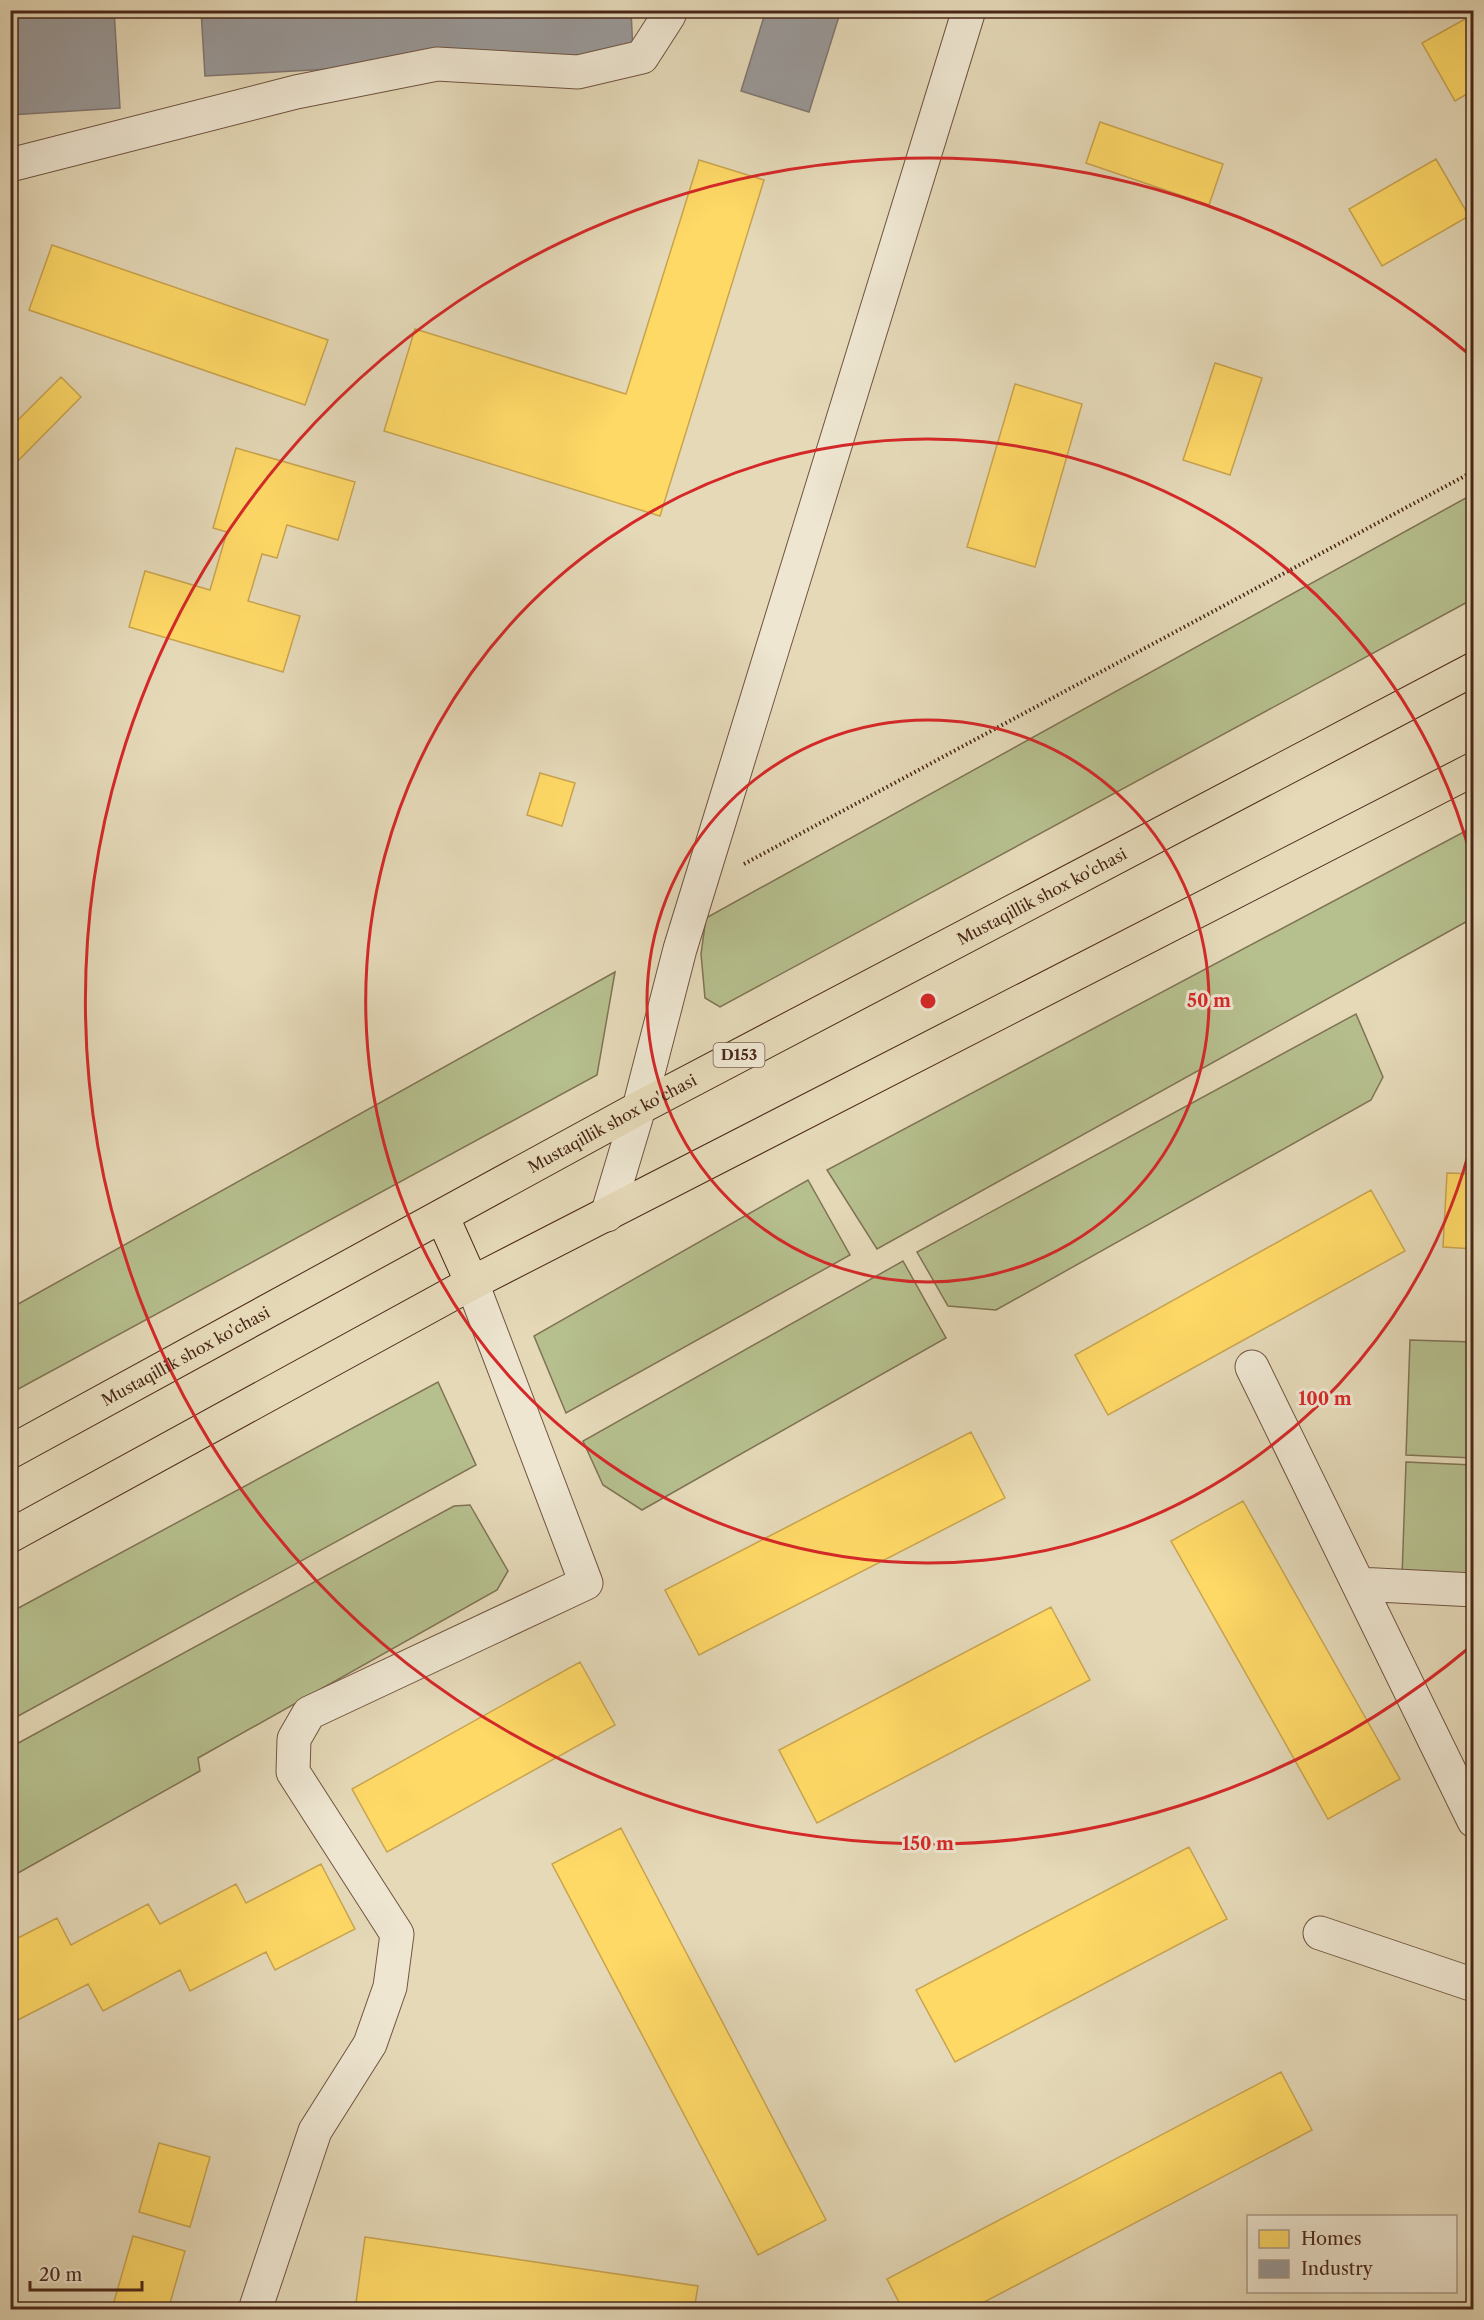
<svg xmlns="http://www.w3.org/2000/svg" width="1484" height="2320" font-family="'Libre Caslon Text',serif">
<rect width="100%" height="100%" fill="#e5d9b8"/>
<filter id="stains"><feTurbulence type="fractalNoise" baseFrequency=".00333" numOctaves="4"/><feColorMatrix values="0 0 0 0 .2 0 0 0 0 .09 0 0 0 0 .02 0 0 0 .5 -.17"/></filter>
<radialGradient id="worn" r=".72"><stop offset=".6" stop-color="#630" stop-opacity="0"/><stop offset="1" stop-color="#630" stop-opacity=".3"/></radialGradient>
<path fill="#b6bf8e" stroke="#807353" stroke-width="1.5" d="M1473 494V599L720 1007 705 998 701 954 706 918Z
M1473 827V918L877 1249 827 1170Z
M615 972 597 1075 11 1393V1308Z
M1356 1014 1383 1077 1371 1100 996 1310 948 1306 917 1252Z
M808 1180 850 1255 566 1413 534 1336Z
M903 1261 946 1338 642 1510 603 1485 583 1441Z
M1410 1340 1473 1342V1458L1406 1455Z
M438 1382 476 1465 11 1720V1612Z
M1406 1462 1473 1465V1580L1402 1577Z
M470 1505 508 1571 497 1590 198 1758 200 1771 11 1877V1747L454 1506Z"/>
<path fill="#ffd966" stroke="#c9a44f" stroke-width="1.5" d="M1474 14V90L1455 101 1422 43Z
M1100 122 1223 164 1209 205 1086 163Z
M1436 159 1469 216 1382 266 1349 209Z
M699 160 764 180 660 516 384 431 415 329 626 394Z
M52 245 328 340 305 405 29 310Z
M1215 363 1262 378 1230 475 1183 460Z
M61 377 81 397 10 469V428Z
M1015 384 1082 404 1035 567 967 547Z
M236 448 355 482 338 540 287 525 277 558 262 554 248 601 300 616 283 672 129 627 145 571 210 590 227 532 213 528Z
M540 773 575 783 562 826 527 815Z
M1447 1173 1474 1174V1249L1443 1247Z
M1371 1190 1405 1251 1108 1415 1075 1355Z
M971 1432 1005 1498 699 1655 665 1590Z
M1243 1501 1400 1779 1328 1819 1171 1541Z
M1051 1607 1090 1680 817 1823 779 1750Z
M580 1662 615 1725 387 1852 352 1789Z
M621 1828 826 2220 758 2255 552 1864Z
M1189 1847 1227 1919 955 2062 916 1990Z
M321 1864 355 1929 275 1970 266 1952 190 1991 180 1970 103 2011 88 1984 10 2024V1942L57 1918 71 1945 148 1904 160 1924 236 1884 246 1903Z
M1281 2072 1312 2130 969 2310H903L887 2279Z
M159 2143 210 2157 190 2227 139 2212Z
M133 2236 185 2251 168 2310H128L113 2305Z
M365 2237 698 2286 694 2310H355Z"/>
<path fill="#999" stroke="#817772" stroke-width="1.5" d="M10 10H114L120 108 10 115Z
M201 10H631L633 52 205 76Z
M766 10H841L809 112 741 91Z"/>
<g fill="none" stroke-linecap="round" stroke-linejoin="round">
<defs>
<path id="minor" d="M10 165 296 92 437 64 578 72 642 57 669 15V10
M607 1215 639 1108 680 949 969 10
M1252 1367 1474 1821
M1358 1584 1474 1590
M1320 1933 1474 1985
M255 2310 315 2131 370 2044 390 1987 397 1934 293 1772 294 1739 309 1713 586 1583 472 1283"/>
<g id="major">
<path d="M442 1216 472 1283"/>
<path id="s1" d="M10 1452 639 1108 1474 669"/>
<path d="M10 1536 472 1283 1474 769"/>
</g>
</defs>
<use href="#minor" stroke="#715440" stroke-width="35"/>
<use href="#major" stroke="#4a2718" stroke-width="35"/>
<path stroke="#4a2718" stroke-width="4" stroke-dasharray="1.5 3" stroke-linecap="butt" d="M744 864 1474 471"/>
<use href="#minor" stroke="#eee6d1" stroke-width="33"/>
<use href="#major" stroke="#e5d9b8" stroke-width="33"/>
</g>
<g fill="none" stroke="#d62828" stroke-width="3">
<circle cx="928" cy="1001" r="281"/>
<path d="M1473 1137A562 562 0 1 1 1473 865"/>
<path d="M1470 1647A843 843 0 1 1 1470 355"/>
</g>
<g text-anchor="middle" stroke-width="6" stroke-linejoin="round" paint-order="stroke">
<rect fill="#eee6d1" stroke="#7b6050" stroke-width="1.5" x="713.5" y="1043" width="51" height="24" rx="4.5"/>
<g font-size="15" font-weight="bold" fill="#4a2718">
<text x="739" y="1060">D153</text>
</g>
<g font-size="16" fill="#4a2718" stroke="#eee6d1">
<text dy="6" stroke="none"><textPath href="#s1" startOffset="1172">Mustaqillik shox ko'chasi</textPath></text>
<text dy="6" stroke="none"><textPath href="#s1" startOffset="686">Mustaqillik shox ko'chasi</textPath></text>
<text dy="6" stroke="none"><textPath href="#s1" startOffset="200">Mustaqillik shox ko'chasi</textPath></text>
</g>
</g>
<circle cx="928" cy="1001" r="9" fill="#d62828" stroke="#eee6d1" stroke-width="3"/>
<g font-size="18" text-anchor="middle" font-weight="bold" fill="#d62828" stroke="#eee6d1" stroke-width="6" stroke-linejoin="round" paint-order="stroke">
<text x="1209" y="1007">50 m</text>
<text x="1325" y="1405">100 m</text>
<text x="928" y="1850">150 m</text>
</g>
<rect width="1484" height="2320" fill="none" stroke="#e5d9b8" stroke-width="36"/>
<rect x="12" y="12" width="1460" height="2296" fill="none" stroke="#4a2718" stroke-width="3"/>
<rect x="18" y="18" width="1448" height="2284" fill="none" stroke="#4a2718" stroke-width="1.5"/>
<rect x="1247" y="2215" width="210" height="78" fill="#eee6d1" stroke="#ac9a87" stroke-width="1.5"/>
<rect x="1259" y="2230" width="30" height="18" fill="#ffd966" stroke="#ac9a87" stroke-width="1.5"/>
<text x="1301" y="2245" font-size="18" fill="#4a2718">Homes</text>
<rect x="1259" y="2260" width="30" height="18" fill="#999999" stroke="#ac9a87" stroke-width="1.5"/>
<text x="1301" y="2275" font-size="18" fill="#4a2718">Industry</text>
<path d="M30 2281v9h112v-9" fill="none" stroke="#4a2718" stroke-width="3"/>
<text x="39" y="2281" font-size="18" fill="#4a2718" stroke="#eee6d1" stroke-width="4.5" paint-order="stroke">20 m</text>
<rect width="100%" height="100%" filter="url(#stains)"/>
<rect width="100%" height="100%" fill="url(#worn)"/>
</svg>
